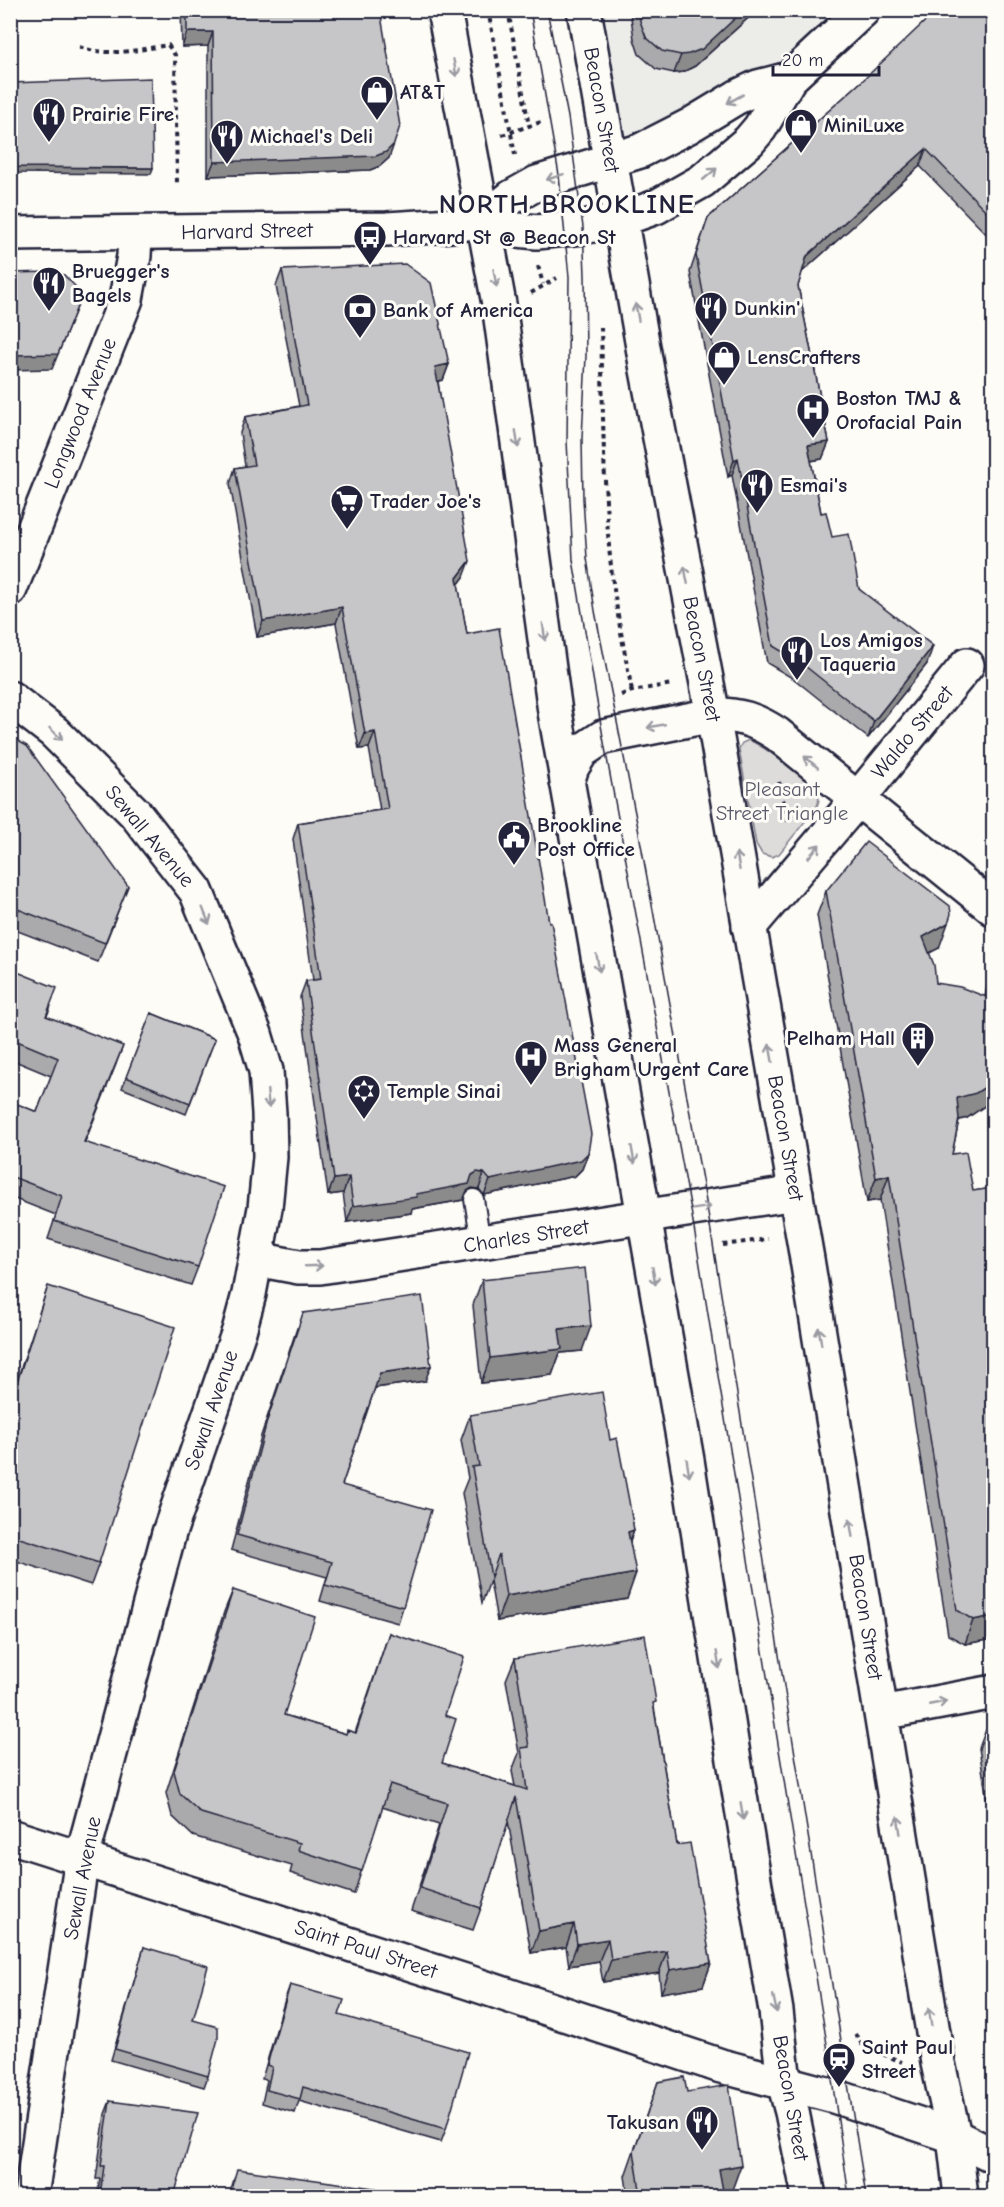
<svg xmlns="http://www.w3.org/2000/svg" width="1004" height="2207" font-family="'Comic Neue',sans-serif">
<rect width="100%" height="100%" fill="#fdfcf7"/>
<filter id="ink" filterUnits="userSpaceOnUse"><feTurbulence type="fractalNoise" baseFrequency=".0167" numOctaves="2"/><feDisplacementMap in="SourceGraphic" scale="12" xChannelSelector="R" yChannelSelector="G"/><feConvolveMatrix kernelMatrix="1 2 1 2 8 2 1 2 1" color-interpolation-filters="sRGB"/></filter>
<g filter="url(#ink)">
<path fill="#ecece9" d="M584 11H863L789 79 611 160Z"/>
<path fill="#dddcdb" stroke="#807f8b" stroke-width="1.5" d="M749 740C761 745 811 780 817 791 820 798 819 804 815 809L779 854 772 857 762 854 756 844 739 749 742 743Z"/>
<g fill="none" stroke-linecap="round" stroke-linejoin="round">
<defs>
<path id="service" d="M474 1199 481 1243"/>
<path id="minor" d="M10 698 54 732 135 813 196 891 255 1034 266 1071 269 1113 270 1157 265 1208 249 1294 239 1331 169 1533 82 1858 31 2196
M857 800 967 665
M256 1259 299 1267H320L796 1193
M882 1713 994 1692"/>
<path id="tertiary" d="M567 782 572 767 582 751 603 737 713 715C738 714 756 720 777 734L994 909
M749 927 857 800"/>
<path id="secondary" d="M10 589 126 299 134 256 135 234
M10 1836 468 1982 721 2066 834 2096 954 2136 994 2156"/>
<path id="primary" d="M444 10 499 304 555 712 687 1460 733 1754 776 2011 784 2082 792 2112 809 2196
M584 10 647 370 713 715 807 1259 938 2063 954 2136 961 2196
M483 221 512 197 537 183 640 151 689 126 737 97 758 87 789 79
M10 234 387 229 452 225 483 221 508 229 537 232 583 227 622 219 656 207 702 181 749 141 760 128 789 79 863 10"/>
</defs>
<use href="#service" stroke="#22223b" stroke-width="22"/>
<use href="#minor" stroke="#22223b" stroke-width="38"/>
<use href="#tertiary" stroke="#22223b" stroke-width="38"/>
<use href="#secondary" stroke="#22223b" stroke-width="38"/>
<use href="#primary" stroke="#22223b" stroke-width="38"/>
<path stroke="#22223b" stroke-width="4" stroke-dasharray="4.5 4.5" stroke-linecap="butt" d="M488 10 515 155
M508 10 529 126
M79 47C109 57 138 50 168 45L175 55 177 184
M502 135 541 122
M538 266 543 284
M531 293 557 278
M601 327C603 400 603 473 609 546 613 595 623 643 632 691
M621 695 632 691 672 684
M779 782 789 825
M723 1245 768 1239
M855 2034 863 2046 902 2062"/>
<use href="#service" stroke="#fdfcf7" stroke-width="18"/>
<use href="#minor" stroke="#fdfcf7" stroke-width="33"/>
<use href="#tertiary" stroke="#fdfcf7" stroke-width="33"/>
<use href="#secondary" stroke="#fdfcf7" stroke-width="33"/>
<use href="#primary" stroke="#fdfcf7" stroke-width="33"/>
<path stroke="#22223b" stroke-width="1.5" d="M530 10 559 175 569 277 567 441 573 560 603 737 691 1210 826 2038 849 2196
M547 10 568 117 583 227 585 275 586 356 582 438 583 499 587 558 595 611 638 828 707 1207 866 2196"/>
</g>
<path fill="#aaaaac" stroke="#22223b" stroke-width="1.5" d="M181 10H380L389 158 380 166 370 170 208 176V46L182 47Z
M630 10H757L695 66 683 72 674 73 656 69 639 54 634 39Z
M993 10V241L920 166 802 272 798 286 829 442 822 459 811 461 821 513 832 537 859 589 927 664 868 738 794 679 767 663 732 475 728 477 690 272 708 218 861 82Z
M282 270 449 364 443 380 438 381 464 577 458 585 467 634 588 1153 582 1169 575 1176 484 1195 479 1189 472 1188 467 1191 463 1200 412 1209 411 1213 347 1222 343 1193 328 1195 300 997 306 981 313 980 293 839 298 823 380 810 369 748 359 749 336 623 257 637 230 484 235 468 245 466 240 433 245 417 299 406 276 286Z
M10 743 128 886 98 962 10 928Z
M826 891 939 948 929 953 936 983 985 997 990 971 993 962V1100L967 1118 959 1120 952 1154 973 1191 993 1188V1639L965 1644 948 1635 880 1200 867 1202 817 915Z
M10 969 51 1006 47 1016 116 1064 85 1142 198 1267 191 1285 48 1239 56 1215 10 1197V1101L37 1112 51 1076 10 1059Z
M151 1013 215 1039 186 1114 122 1088Z
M482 1280 582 1351 560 1353 552 1375 481 1383 473 1305Z
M48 1286 99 1563 91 1585 10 1559V1401Z
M297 1328 425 1381 375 1388 342 1485 403 1607 398 1623 320 1601 327 1577 231 1550 261 1436Z
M470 1415 610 1440 630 1541 627 1599 497 1621 490 1581 482 1603 462 1493 468 1478 461 1440Z
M233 1590 284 1715 346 1734 355 1733 389 1633 445 1715 442 1763 515 1786 512 1771 519 1753 506 1680 515 1658 654 1707 677 1845 711 1963 703 1986 661 1993 659 1973 603 1982 599 1961 569 1966 566 1947 531 1953 508 1821 481 1908 473 1930 411 1911 439 1825 382 1807 354 1894 290 1873 292 1866 193 1836 172 1816 166 1793 224 1612Z
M987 1727 993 1731V1840L979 1748Z
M144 1947 193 2020 208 2076 204 2087 111 2060Z
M290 1985 339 2015 446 2129 441 2142 299 2101 295 2113 262 2103 267 2080 262 2079 285 1999Z
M658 2082 687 2092 732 2190 723 2191 724 2196H628L625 2176Z
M110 2101 174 2196H97L100 2179H96L105 2114Z"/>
<path fill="#8b8b8c" stroke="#22223b" stroke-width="1.5" d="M744 10H757L695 66 683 72 674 73 681 55Z
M187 32H213L208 46 182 47Z
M394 144 389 158 380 166 370 170 208 176 214 162Z
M926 149 920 166 801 273 807 256Z
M10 167 153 168 151 174 10 173Z
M77 307 52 369 10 370V355Z
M449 364 443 380 430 383 435 367Z
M829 442 822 459 802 462 808 445Z
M738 458 732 475 728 477 734 460Z
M470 561 464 577 451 594 457 578Z
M342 607 336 623 257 637 263 621Z
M933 646 927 664 868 738 874 721Z
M375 732 369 748 359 749 365 734Z
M948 923 939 948 914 961 923 937Z
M123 1046 116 1064 77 1160 84 1142Z
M993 1082V1100L967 1118 949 1123 957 1098Z
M588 1153 582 1169 575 1176 484 1195 490 1180Z
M477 1172 484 1173 479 1189 472 1188 467 1191 463 1200 412 1209 411 1213 347 1222 353 1206 416 1194 472 1175Z
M889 1175 880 1200 867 1202 876 1178Z
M349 1177 343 1193 328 1195 334 1179Z
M591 1326 582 1351 560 1353 552 1375 481 1383 490 1358 559 1329Z
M431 1366 425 1381 374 1388 380 1373Z
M634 1530 625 1556 628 1532Z
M636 1573 627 1599 497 1621 506 1596Z
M993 1616V1639L965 1644 973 1620Z
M574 1924 566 1947 531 1953 539 1931Z
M608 1939 599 1961 569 1966 577 1944Z
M667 1951 659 1973 603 1982 611 1960Z
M711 1963 703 1986 661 1993 670 1970Z
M741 2165 732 2190 710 2194 719 2169Z"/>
<path fill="#c6c6c8" stroke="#22223b" stroke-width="1.5" d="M187 10H380L400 126 394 144 386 152 376 156 214 162 213 32H187Z
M639 10H744L702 49 689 54 681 55 662 51 646 37 640 21Z
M937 10H993V218L926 149 807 256 798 286 829 442 808 445 821 513 826 512 832 537 849 534 859 589 933 646 874 721 800 662 773 646 738 458 734 460 696 255 708 218 861 82Z
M151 78 153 168 10 167V83Z
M405 264 431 283 449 364 435 367 470 561 457 578 467 634 499 628 549 922H551L591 1134 588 1153 581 1160 490 1180 484 1173 477 1172 472 1175 469 1184 416 1194 417 1197 353 1206 349 1177 334 1179 306 981 321 979 298 823 388 809 375 732 365 734 342 607 263 621 235 468 254 465 245 417 307 405 282 270Z
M53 272 64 275 75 286 78 300 77 307 58 354 10 355V273Z
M13 741H18L27 746 128 886 105 943 10 906V743Z
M866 842 950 906 951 914 948 923 923 937 934 965 936 983 960 987 989 998 993 975V1082L976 1093 957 1098 959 1119 952 1154 966 1152 973 1191 993 1188V1616L973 1620 957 1610 889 1175 876 1178 826 891Z
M10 969 57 988 46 1016 123 1046 84 1142 224 1187 198 1267 54 1221 62 1196 10 1176V1101L37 1112 58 1058 10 1038Z
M151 1013 215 1039 190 1103 126 1077Z
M585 1268 591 1326 559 1329 562 1349 490 1358 482 1280Z
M48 1286 175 1327 99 1563 10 1535V1404Z
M422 1296 431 1366 380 1373 342 1485 431 1510 403 1607 325 1585 332 1562 237 1535 267 1421 303 1313Z
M602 1392 610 1440 617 1438 629 1501 634 1530 628 1532 636 1573 506 1596 499 1554 491 1577 472 1467 479 1466 470 1415Z
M233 1590 315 1617 284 1715 346 1734 347 1730 356 1733 389 1633 464 1657 445 1715 456 1719 442 1763 527 1790 521 1748 529 1747 515 1658 645 1635 656 1702 653 1703 677 1845 690 1843 711 1963 670 1970 667 1951 611 1960 608 1939 577 1944 574 1924 539 1931 516 1797 481 1908 420 1888 447 1803 390 1784 362 1871 298 1850 300 1843 201 1813 180 1794 174 1771Z
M987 1727 993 1731V1767Z
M10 1895 16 1897 10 1914Z
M144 1947 208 1966 193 2020 218 2027V2039L208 2076 115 2049Z
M290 1985 344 2000 339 2015 468 2052 446 2129 303 2087 300 2099 267 2090 272 2067 267 2065Z
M684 2077 687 2092 729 2085 741 2165 719 2169 724 2196H641L634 2151 658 2082Z
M110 2101 198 2113 174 2196H100L104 2166H101Z
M237 2169 395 2191 394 2196H229Z"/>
<defs><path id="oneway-shaft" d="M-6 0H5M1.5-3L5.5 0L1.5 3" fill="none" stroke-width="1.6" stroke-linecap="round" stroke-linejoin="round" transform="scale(1.5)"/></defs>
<g stroke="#9a9aa2">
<use href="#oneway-shaft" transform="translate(455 68) rotate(80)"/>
<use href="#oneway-shaft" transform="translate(735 99) rotate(151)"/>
<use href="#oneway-shaft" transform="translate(710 174) rotate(-40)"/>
<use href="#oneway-shaft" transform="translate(555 177) rotate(162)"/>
<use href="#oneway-shaft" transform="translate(495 278) rotate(80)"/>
<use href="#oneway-shaft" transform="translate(637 312) rotate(-100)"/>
<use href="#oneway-shaft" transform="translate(517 439) rotate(82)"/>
<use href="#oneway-shaft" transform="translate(686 575) rotate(-101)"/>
<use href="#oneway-shaft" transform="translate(544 632) rotate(82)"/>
<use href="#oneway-shaft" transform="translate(656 726) rotate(169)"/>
<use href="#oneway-shaft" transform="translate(56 734) rotate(43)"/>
<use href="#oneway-shaft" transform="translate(811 762) rotate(-140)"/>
<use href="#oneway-shaft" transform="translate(814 851) rotate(-50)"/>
<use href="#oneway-shaft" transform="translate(738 861) rotate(-100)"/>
<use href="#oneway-shaft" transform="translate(206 916) rotate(68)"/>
<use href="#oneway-shaft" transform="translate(598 963) rotate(80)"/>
<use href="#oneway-shaft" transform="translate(771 1053) rotate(-100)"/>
<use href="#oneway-shaft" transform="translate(268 1099) rotate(85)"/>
<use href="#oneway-shaft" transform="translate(633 1155) rotate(80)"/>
<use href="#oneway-shaft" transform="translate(702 1208) rotate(-9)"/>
<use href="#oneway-shaft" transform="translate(314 1266) rotate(-2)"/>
<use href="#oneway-shaft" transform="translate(654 1276) rotate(80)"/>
<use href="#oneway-shaft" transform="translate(820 1336) rotate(-99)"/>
<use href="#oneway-shaft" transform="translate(688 1468) rotate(81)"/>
<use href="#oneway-shaft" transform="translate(851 1528) rotate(-99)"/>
<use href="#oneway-shaft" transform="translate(718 1660) rotate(81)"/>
<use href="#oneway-shaft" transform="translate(938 1703) rotate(-11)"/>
<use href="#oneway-shaft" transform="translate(742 1811) rotate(81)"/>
<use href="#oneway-shaft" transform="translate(899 1825) rotate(-99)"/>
<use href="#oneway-shaft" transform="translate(775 2004) rotate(78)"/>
<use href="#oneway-shaft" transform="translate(930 2017) rotate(-99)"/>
</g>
</g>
<defs>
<symbol id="shop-pin" viewBox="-11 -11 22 30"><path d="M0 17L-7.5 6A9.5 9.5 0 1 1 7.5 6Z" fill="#22223b" stroke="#fdfcf7"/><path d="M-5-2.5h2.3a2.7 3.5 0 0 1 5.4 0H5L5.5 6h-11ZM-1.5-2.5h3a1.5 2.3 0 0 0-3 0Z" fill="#fff"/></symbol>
<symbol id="restaurant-pin" viewBox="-11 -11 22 30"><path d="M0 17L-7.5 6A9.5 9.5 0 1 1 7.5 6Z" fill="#22223b" stroke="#fdfcf7"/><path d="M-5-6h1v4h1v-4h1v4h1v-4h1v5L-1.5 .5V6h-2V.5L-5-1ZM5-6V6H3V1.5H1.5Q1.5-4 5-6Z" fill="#fff"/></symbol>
<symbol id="bus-pin" viewBox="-11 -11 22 30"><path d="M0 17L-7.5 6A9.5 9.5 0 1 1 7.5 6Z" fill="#22223b" stroke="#fdfcf7"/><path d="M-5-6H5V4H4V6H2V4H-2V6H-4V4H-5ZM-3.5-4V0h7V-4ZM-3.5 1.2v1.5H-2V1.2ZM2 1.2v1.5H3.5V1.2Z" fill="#fff"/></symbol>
<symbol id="bank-pin" viewBox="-11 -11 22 30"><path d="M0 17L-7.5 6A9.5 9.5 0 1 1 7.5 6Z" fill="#22223b" stroke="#fdfcf7"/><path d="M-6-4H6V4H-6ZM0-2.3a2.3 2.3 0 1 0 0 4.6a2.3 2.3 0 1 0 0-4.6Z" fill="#fff"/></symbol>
<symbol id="hospital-pin" viewBox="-11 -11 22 30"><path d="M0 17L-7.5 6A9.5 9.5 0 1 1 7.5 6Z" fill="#22223b" stroke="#fdfcf7"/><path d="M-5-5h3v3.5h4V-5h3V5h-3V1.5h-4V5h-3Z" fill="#fff"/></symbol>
<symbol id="supermarket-pin" viewBox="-11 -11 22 30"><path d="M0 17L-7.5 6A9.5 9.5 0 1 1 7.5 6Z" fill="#22223b" stroke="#fdfcf7"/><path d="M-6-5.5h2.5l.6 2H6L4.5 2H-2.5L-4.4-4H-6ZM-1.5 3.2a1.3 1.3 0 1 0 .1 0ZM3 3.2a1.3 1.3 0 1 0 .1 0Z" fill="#fff"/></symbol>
<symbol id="civic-pin" viewBox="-11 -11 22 30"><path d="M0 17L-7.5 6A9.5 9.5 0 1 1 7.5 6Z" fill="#22223b" stroke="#fdfcf7"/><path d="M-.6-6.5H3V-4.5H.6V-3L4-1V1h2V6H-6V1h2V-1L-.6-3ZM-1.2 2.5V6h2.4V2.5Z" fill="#fff"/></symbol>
<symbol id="building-pin" viewBox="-11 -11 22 30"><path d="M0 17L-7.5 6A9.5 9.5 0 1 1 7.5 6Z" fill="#22223b" stroke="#fdfcf7"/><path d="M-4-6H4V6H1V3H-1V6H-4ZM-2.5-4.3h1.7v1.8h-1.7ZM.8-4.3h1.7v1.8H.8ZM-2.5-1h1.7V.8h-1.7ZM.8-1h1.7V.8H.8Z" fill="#fff"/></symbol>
<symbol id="synagogue-pin" viewBox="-11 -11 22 30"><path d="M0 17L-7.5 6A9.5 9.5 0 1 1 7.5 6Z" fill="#22223b" stroke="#fdfcf7"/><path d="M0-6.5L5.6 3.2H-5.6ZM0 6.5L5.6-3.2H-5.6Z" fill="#fff"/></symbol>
<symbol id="station-pin" viewBox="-11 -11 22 30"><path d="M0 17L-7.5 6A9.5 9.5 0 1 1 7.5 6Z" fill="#22223b" stroke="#fdfcf7"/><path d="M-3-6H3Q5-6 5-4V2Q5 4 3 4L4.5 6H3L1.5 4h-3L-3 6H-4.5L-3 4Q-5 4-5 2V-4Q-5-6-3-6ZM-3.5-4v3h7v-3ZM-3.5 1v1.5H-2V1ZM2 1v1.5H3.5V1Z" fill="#fff"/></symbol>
</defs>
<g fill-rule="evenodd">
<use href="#shop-pin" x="358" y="73" width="38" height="52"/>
<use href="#restaurant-pin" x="30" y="95" width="38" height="52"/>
<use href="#shop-pin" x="782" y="106" width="38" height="52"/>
<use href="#restaurant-pin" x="208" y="117" width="38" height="52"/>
<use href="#bus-pin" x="351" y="218" width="38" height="52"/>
<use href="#restaurant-pin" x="30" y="264" width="38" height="52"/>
<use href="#restaurant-pin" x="692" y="289" width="38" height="52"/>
<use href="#bank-pin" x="341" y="291" width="38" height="52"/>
<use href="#shop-pin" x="705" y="338" width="38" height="52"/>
<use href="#hospital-pin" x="794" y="391" width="38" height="52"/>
<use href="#restaurant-pin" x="738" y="466" width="38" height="52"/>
<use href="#supermarket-pin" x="328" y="482" width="38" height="52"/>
<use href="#restaurant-pin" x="778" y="633" width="38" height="52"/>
<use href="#civic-pin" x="495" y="818" width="38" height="52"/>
<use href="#building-pin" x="899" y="1019" width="38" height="52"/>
<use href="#hospital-pin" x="512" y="1038" width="38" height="52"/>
<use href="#synagogue-pin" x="345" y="1072" width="38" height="52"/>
<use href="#station-pin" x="820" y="2040" width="38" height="52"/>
<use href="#restaurant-pin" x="683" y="2103" width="38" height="52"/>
</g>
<g text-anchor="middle" stroke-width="6" stroke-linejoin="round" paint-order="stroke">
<g font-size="21" font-weight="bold" fill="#22223b" stroke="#fdfcf7" text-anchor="start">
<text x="400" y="99">AT&amp;T</text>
<text x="72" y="121">Prairie Fire</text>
<text x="824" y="132">MiniLuxe</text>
<text x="250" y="143">Michael's Deli</text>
<text x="393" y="244">Harvard St @ Beacon St</text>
<text x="72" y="278">Bruegger's<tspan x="72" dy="24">Bagels</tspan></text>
<text x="734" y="315">Dunkin'</text>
<text x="383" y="317">Bank of America</text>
<text x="747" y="364">LensCrafters</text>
<text x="836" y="405">Boston TMJ &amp;<tspan x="836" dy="24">Orofacial Pain</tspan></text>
<text x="780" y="492">Esmai's</text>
<text x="370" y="508">Trader Joe's</text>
<text x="820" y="647">Los Amigos<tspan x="820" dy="24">Taqueria</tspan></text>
<text x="537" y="832">Brookline<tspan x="537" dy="24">Post Office</tspan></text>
<text x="895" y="1045" text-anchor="end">Pelham Hall</text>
<text x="554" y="1052">Mass General<tspan x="554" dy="24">Brigham Urgent Care</tspan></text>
<text x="387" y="1098">Temple Sinai</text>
<text x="862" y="2054">Saint Paul<tspan x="862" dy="24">Street</tspan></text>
<text x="679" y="2129" text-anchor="end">Takusan</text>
</g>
<g font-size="21" fill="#22223b" stroke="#fdfcf7">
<text transform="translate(602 110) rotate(80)" y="7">Beacon Street</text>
<text transform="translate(247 231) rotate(-1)" y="7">Harvard Street</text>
<text transform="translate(80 413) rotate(-68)" y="7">Longwood Avenue</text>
<text transform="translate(702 659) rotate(79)" y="7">Beacon Street</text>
<text transform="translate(912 732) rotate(-50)" y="7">Waldo Street</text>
<text transform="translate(150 836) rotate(50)" y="7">Sewall Avenue</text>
<text transform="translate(786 1138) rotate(80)" y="7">Beacon Street</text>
<text transform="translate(526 1236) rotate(-9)" y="7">Charles Street</text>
<text transform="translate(211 1410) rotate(-71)" y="7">Sewall Avenue</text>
<text transform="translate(866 1617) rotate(81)" y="7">Beacon Street</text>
<text transform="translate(82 1878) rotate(-79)" y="7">Sewall Avenue</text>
<text transform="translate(366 1949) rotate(18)" y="7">Saint Paul Street</text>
<text transform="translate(791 2098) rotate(80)" y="7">Beacon Street</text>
</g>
<g font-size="21" fill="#5a5a6b" stroke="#fdfcf7">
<text x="782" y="796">Pleasant<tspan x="782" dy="24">Street Triangle</tspan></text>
</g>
<g font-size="27" font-weight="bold" letter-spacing="1.5" fill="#22223b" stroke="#fdfcf7">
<text x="567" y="213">NORTH BROOKLINE</text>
</g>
</g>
<rect width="1004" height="2207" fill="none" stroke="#fdfcf7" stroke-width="36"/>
<rect x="18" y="18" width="968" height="2171" fill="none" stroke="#22223b" stroke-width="2" filter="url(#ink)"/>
<path d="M773 66v9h106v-9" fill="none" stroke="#22223b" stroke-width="3"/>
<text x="782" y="66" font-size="18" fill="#22223b" stroke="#fdfcf7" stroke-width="4.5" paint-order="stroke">20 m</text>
</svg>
